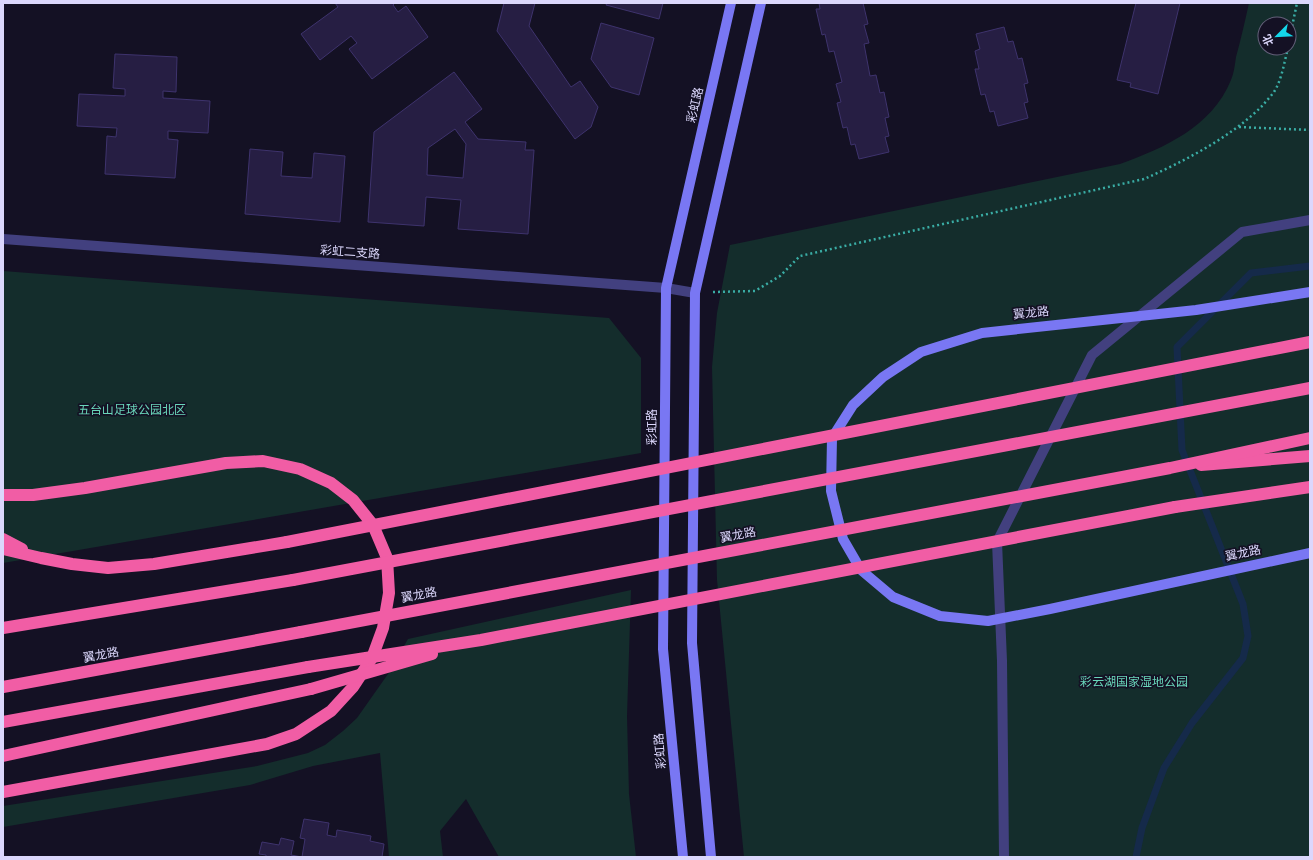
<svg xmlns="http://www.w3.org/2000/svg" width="1313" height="860" font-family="Roboto,'Noto Sans SC',sans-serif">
<rect width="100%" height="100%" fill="#141124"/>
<path fill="#142d2c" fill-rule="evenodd" d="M1249 3H1310V857H744L717 580 712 367 717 313 730 245 1120 164C1164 148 1212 127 1231 80 1234 73 1235 64 1236 57 1241 39 1245 21 1249 3ZM1265 24H1289V48H1265Z
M3 271 609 318 641 358V453L3 563Z
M631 590 627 716 629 794 636 857H499L466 799 440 831 443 857H389L380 753 313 766 250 785 3 827V806L257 766 308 753 325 745 343 731 357 718 388 674 408 639Z"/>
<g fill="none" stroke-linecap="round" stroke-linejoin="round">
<path stroke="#152a4a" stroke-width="7" d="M1136 857 1142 828 1164 768 1192 723 1243 658 1248 636 1243 604 1182 450 1177 347 1251 273 1310 266"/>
</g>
<path fill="#261e43" stroke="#3e336d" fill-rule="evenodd" d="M335 3H395L393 5 398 12 406 6 428 37 372 79 349 49 357 43 351 36 320 60 301 34 338 7Z
M504 3H535L529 26 571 87 580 81 598 107 591 127 575 139 497 31Z
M607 3H663L659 19 606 5Z
M819 3H863L868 24 864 25 869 43 864 44 870 76 876 75 880 93 884 92 889 117 885 118 889 136 885 137 889 152 859 159 855 144 851 145 847 127 843 128 837 103 841 102 836 84 842 82 834 51 829 52 825 34 822 35 816 9H820Z
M1136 3H1180L1158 94 1130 87 1131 83 1117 80Z
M601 23 654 38 639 95 611 87 591 59Z
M1004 27 1008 42 1013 41 1018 59 1022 58 1028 83 1024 84 1028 102 1024 103 1028 118 998 126 994 111 990 112 985 94 981 95 975 69H979L975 51 980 49 976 34Z
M115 54 177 57 176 92 163 91V98L210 101 208 133 168 131V139L178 140 175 178 105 174 107 136 116 137 117 128 77 126 79 94 125 96V89L113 88Z
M454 72 482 109 465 122 478 139 526 142 525 150H534L528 234 458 229 461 200 426 197 424 226 368 222 374 132ZM455 129 466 144 463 178 427 175 428 148Z
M250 149 283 152 281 176 312 178 314 153 345 156 340 222 245 214Z
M304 819 329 823 327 835 336 837 337 830 371 836 370 841 384 844 382 857H266V855L259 854 262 842 279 845 281 838 294 841 291 855 302 857 305 839 300 838Z"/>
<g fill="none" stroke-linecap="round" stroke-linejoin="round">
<path stroke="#3aada5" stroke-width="2.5" stroke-dasharray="2 3" stroke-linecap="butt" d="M1289 41 1297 3
M1239 127 1310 130
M713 292 755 291 780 276 800 256 1144 179C1185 161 1233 136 1264 104 1267 100 1271 96 1274 92 1282 79 1284 63 1288 48"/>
<path stroke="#42407f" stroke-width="10" d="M1004 857 1002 661 997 542 1092 355 1242 232 1310 220"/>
<path stroke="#42407f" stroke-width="10" d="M3 239 666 288 695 293"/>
<path stroke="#7977f3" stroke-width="10" d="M683 857 663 649 666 288 731 3
M711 857 692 643 695 293 761 3"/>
<path stroke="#f15da5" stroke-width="12" d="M1201 465 1310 456
M3 495H33L85 488 226 463 263 461 300 469 331 483 353 500 373 525 387 558 389 593 383 628 372 658 353 687 331 711 296 734 267 744 3 792
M1175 507 1310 487
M3 539 22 549
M3 549 41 558 72 564 108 568 154 564 287 542
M3 628 293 580
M3 687 301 632
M3 722 308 667
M3 756 311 689"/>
<path stroke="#7977f3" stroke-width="10" d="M1310 292 1196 310 982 333 921 352 883 377 853 405 832 438 831 491 843 539 861 570 893 597 940 616 988 621 1050 609 1310 553"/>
<path stroke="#f15da5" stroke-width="12" d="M287 542 1310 342
M293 580 1310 388
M301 632 1170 468 1310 438
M308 667 481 640 1175 507
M311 689 432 654"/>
</g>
<g text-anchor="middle" stroke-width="3.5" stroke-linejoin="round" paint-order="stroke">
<g font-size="12" fill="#dbd7fc" stroke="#141124">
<text transform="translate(695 105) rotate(-77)" y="4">彩虹路</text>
<text transform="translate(350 252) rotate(4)" y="4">彩虹二支路</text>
<text transform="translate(1031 313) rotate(-6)" y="4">翼龙路</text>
<text transform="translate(652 427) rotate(-90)" y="4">彩虹路</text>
<text transform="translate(738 535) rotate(-11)" y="4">翼龙路</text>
<text transform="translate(1243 553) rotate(-12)" y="4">翼龙路</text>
<text transform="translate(419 595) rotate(-11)" y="4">翼龙路</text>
<text transform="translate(101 655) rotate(-11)" y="4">翼龙路</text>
<text transform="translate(660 751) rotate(-95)" y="4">彩虹路</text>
</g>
<g font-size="12" fill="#69d6ba" stroke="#141124">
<text x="132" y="414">五台山足球公园北区</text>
<text x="1134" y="686">彩云湖国家湿地公园</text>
</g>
</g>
<rect width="1313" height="860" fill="none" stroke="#dbd7fc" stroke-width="8"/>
<g transform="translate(1277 36) rotate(246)"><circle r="19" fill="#141124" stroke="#64607a"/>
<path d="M0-3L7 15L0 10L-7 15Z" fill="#14d7ea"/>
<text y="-6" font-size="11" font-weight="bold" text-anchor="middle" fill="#dbd7fc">北</text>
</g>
</svg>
